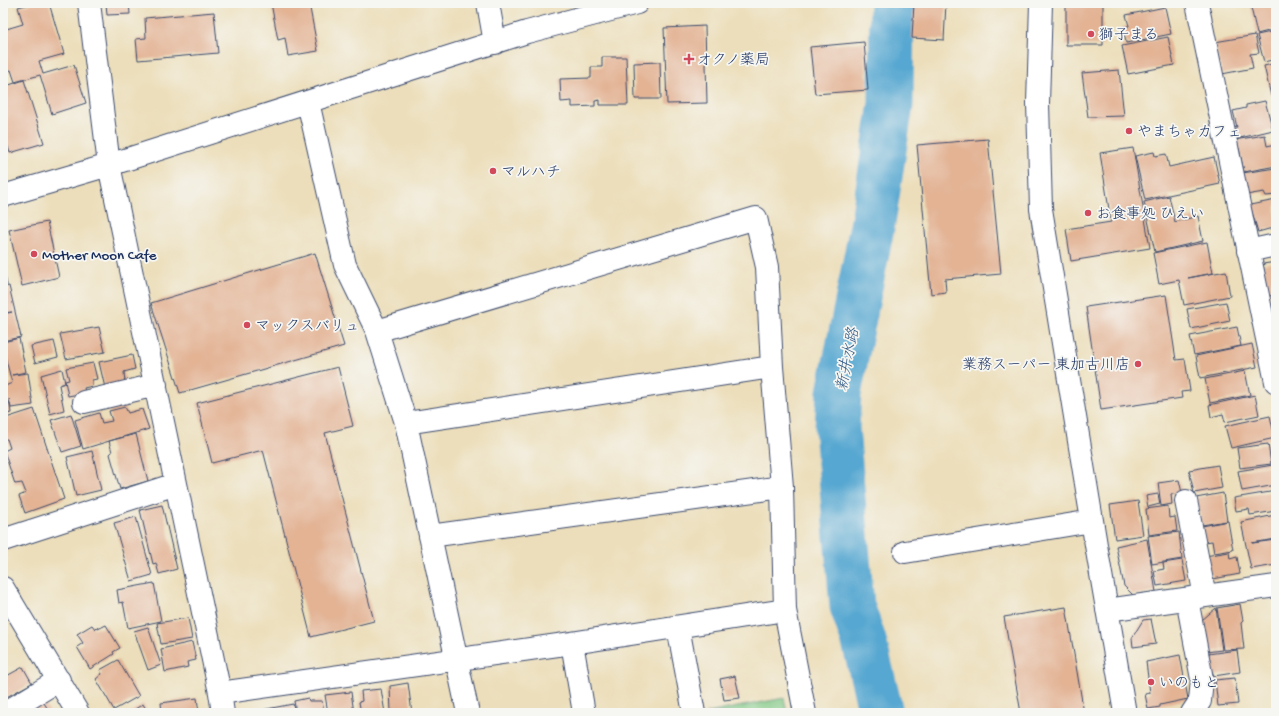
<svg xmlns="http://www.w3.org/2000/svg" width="1279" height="716" font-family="'Gochi Hand','Klee One',sans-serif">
<rect width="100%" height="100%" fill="#f6f6f2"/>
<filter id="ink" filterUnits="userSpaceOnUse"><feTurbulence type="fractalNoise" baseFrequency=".025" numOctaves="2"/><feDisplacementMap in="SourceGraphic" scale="8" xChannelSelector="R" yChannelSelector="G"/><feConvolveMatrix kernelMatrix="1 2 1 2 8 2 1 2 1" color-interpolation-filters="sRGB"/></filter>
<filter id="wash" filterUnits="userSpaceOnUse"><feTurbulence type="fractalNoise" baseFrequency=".012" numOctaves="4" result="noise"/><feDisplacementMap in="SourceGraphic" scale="16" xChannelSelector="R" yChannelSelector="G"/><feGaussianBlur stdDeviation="0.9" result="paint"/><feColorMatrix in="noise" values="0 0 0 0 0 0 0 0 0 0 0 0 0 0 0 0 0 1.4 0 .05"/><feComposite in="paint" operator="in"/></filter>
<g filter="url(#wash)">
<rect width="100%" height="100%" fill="#ecdeba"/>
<path fill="#80c783" stroke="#4e7b70" d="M784 698 787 713H707Z"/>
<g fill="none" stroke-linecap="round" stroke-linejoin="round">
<path stroke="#56a7d1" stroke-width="45" d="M881 713 864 641 852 606 837 428 839 393 873 222 891 104 892 3"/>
</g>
<g id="blocks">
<path fill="#e3b394" d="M34 3H49L64 54 39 61 43 74 74 65 86 103 52 114 40 75 15 82 11 70 3 72V30L23 24 18 7Z
M106 3H129L130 14 107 15Z
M271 3H309L318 51 288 56 285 38 278 40Z
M914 3H946L944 40 912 38Z
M1066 3H1103V45H1066Z
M1250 3H1276V29L1257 34Z
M1165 7 1171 34 1126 43 1123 27 1129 26 1126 15Z
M214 12 218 53 138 60 136 39 146 38 145 18Z
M705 26 707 103 667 104 664 28Z
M1276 31V59L1264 62 1257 35Z
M1255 35 1259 53 1250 54 1253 68 1222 74 1215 42Z
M1168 37 1174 65 1128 74 1122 46Z
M864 42 868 90 815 94 810 47Z
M602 57H626L628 105H600V100L595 101V106L572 107V101L561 102 560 79 591 78V67H602Z
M660 62 661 99H635L634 63Z
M1276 63V95L1271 96 1264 66Z
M1119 70 1124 116 1088 117 1082 73Z
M24 80 44 143 10 153 3 131V87Z
M1265 101 1273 130 1236 139 1233 128 1237 127 1233 111 1246 108V105Z
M1265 135 1267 146 1276 144V166L1244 172 1239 148 1235 149 1234 140Z
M988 139 1001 274 945 279 946 292 931 294 917 145Z
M1133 148 1150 248 1071 261 1066 229 1111 222 1100 153Z
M1154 152 1155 156 1166 154 1169 167 1214 157 1220 184 1145 200 1135 156Z
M1276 168V195L1266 196 1264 192 1246 195 1242 173Z
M1169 196 1175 222 1198 216 1203 241 1155 252 1144 202Z
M1276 200V227L1258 232 1250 205Z
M47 222 59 277 22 286 9 230Z
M1207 242 1213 273 1188 278 1226 271 1230 296 1184 305 1179 280 1159 284 1153 253Z
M315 253 344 346 180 393 151 303Z
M1276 262V295L1269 296 1263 264Z
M3 265 7 285 3 286Z
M9 286 21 337 3 341V314L12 312 3 313V287Z
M1166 295 1176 360 1185 359 1190 391 1181 392 1182 398 1101 410 1086 307Z
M1226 302 1230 321 1191 329 1187 309Z
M1272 306H1276V323H1275Z
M99 327 105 352 66 359 60 334Z
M1237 327 1241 346 1194 355 1190 336Z
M19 338 26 372 12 375 28 373 33 405 11 408 9 399 11 413 3 415V387L12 383 5 356H3V342Z
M54 341 58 357 35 363 31 346Z
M1252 344 1257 367 1200 378 1196 356Z
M132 355 135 369 124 372 125 383 105 388 99 362Z
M93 363 97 379 92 380V386L84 388 85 393 68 396 65 381 69 380 66 368Z
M338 367 353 426 325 433 374 621 311 637 263 450 212 463 197 403Z
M62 369 65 383 59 385 64 410 50 414 41 375Z
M1245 371 1250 395 1210 403 1205 379Z
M1255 395 1259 415 1225 422 1223 414 1211 417 1209 405Z
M125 407 128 413 142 409 149 429 83 449 75 420 99 413 102 423 112 421 109 411Z
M34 409 64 499 25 513 19 496 26 493 22 483 15 484 4 451 10 448 7 439H3V419Z
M71 414 81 446 62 452 51 420Z
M1270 416 1275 438 1231 448 1225 426Z
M136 434 148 481 120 489 110 454 112 452 109 441Z
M1268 444 1271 464 1240 468 1237 448Z
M92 451 101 490 76 496 67 457Z
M1218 465 1222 488 1194 493 1189 470Z
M1273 465 1276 485 1242 491 1238 471Z
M1179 480 1182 493 1171 494 1172 504 1161 506 1158 483Z
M1276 491V511L1250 515 1249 509 1236 511 1234 498Z
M1223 493 1227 521 1202 525 1196 498Z
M1158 494 1160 504 1148 507 1146 496Z
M1138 501 1143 535 1115 539 1110 505Z
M162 505 177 569 159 574 156 563 153 564 140 510Z
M1168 506 1169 518 1175 517 1177 531 1149 535 1146 509Z
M1275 515 1276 539 1252 543 1276 540V565L1251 569 1241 522Z
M136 517 152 575 131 581 114 523Z
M1228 521 1233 550 1214 553 1212 541 1205 542 1202 526Z
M1179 532 1182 559 1152 564 1148 536Z
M1147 539 1156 592 1133 595 1124 586 1116 546Z
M1229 552 1230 559 1237 557 1240 574 1213 579 1205 556Z
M1182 560 1186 581 1157 586 1154 571 1164 569 1163 563Z
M154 583 161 621 128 628 123 602 119 603 117 590Z
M1240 604 1243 621 1241 623 1244 649 1223 650 1217 608Z
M1066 607 1084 713H1021L1004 617Z
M1216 608 1222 650 1206 652 1202 620Z
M188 618 192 639 161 644 157 623Z
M1151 619 1156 644 1133 647 1132 638 1143 620Z
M92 625 95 629 97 627 98 629 106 625 120 648 113 652 114 654 90 669 77 647 83 643 77 634Z
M148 627 161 665 148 670 134 631Z
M192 642 196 660 187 662 188 667 165 672 161 649Z
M1237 650 1240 672 1214 676 1212 671H1210L1208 654Z
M1180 655 1188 699 1160 705V707L1148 709 1145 694 1150 693 1146 662Z
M118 660 139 696 114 710 96 679 102 674 100 670Z
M23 667 32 683 3 699V678Z
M735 676 740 698 724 700 720 679Z
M1235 678 1238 704 1218 706 1215 680Z
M408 683 412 713H391L390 686Z
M381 689 385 713H361L359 702 362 701 361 691Z
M351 692 354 713H328L325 695Z
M197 698 199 713H162L161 703Z
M308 698 309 701H322L324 713H296L294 701Z
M43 701 50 713H22Z
M143 704 148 713H129Z
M293 704 295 713H251V712Z"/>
</g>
</g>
<g filter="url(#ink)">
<use href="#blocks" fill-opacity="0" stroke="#3a496c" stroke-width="1"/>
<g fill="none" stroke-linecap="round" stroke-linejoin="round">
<defs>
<path id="minor" d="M89 3 109 165 220 693 223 713
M488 3 495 43
M1041 3 1038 103 1041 209 1097 551 1125 713
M1197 3 1276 382
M308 102 345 265 377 331 756 218 767 267 772 367 782 487 785 610 805 713
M3 196 109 165 527 32 637 3
M1248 251 1276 245
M377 331 406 423 468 713
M84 402 156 385
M406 423 772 367
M1186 501 1205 596
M430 536 782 487
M3 540 176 484
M905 552 1092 521
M3 588 78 713
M1187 599 1202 679 1200 701 1192 713
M1107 610 1276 586
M678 627 694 713
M572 643 584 713
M220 693 572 643 785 610
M5 713 59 680"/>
</defs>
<use href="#minor" stroke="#3a496c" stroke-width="24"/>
<use href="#minor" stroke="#fff" stroke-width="22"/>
</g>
</g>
<g fill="#d1495b" stroke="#f6f6f2" stroke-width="1.5">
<circle cx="1091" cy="34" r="4"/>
<path d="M687 53h4v4h4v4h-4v4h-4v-4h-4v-4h4z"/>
<circle cx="1129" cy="131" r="4"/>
<circle cx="493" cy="171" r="4"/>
<circle cx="1088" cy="213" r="4"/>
<circle cx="34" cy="254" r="4"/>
<circle cx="247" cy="325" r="4"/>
<circle cx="1138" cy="364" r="4"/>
<circle cx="1151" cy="682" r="4"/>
</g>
<g text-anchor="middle" stroke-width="3.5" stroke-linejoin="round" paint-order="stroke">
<g font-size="15" fill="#1b2f5e" stroke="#f6f6f2" text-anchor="start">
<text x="1099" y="39">獅子まる</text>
<text x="697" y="64">オクノ薬局</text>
<text x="1137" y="136">やまちゃカフェ</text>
<text x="501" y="176">マルハチ</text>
<text x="1096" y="218">お食事処 ひえい</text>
<text x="42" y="259">Mother Moon Cafe</text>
<text x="255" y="330">マックスバリュ</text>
<text x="1130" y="369" text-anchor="end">業務スーパー 東加古川店</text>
<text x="1159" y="687">いのもと</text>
</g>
<g font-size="16" font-style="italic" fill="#305986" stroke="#f6f6f2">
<text transform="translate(846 359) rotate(-79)" y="6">新井水路</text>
</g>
</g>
<rect width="1279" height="716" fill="none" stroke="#f6f6f2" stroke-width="16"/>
</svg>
